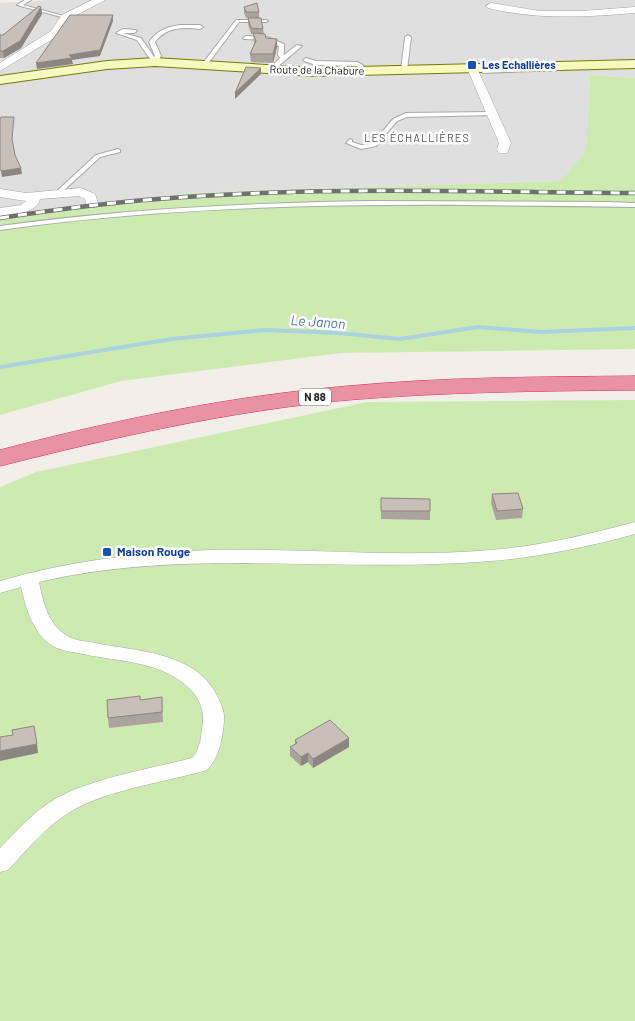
<svg xmlns="http://www.w3.org/2000/svg" width="635" height="1021" font-family="Barlow,sans-serif">
<rect width="100%" height="100%" fill="#f2efe9"/>
<path fill="#e0dfdf" d="M50 0H635V78L590 75 586 151 560 181 190 193 0 216V3Z"/>
<path fill="#cdebb0" d="M590 75 635 78V349L341 353 121 381 0 415V216L190 193 560 181 586 151Z
M635 400V1021H0V487L36 472 367 402Z"/>
<g fill="none" stroke-linecap="round" stroke-linejoin="round">
<path stroke="#aad3df" stroke-width="4" d="M0 367 172 339 265 330 338 333 400 339 478 327 541 332 635 328"/>
<defs>
<path id="lane" d="M25 0H31L23 5 67 17 65 18 17 5Z
M236 20H266L268 21 266 22H239L207 65H203V63Z
M180 25H200L203 27 200 29C183 27 166 27 155 42L161 56 157 63H153L137 40 116 33 123 29 136 30 137 31 134 33H123L141 38 154 57 155 56 149 42C157 31 166 27 180 25Z
M408 35 411 37 407 70 404 72 401 70 405 37Z
M246 36 267 37 284 44V55L297 45 302 46 270 73 267 71 280 58 278 55 279 46 266 40 244 39 243 38Z
M306 58 316 61 357 62 363 65 365 71 360 72 358 67 356 66 316 65 304 61 303 60Z
M560 67 563 69 562 70 483 73 480 71 483 69Z
M491 112 494 114 493 115 407 117 397 121 376 146 361 149 346 143 350 139 352 140V142L361 145 372 144 393 119 406 113Z
M118 149 120 150V152L100 157 61 193H57V191L96 155Z
M370 201 608 202 635 203V207C579 206 524 206 468 205 311 204 156 208 0 230V226C123 209 246 203 370 201Z"/>
<path id="street" d="M92 0H105L69 19 59 35 0 71V63L51 31 62 15Z
M491 3 540 11H582L635 7V13C585 17 537 20 488 8L486 6Z
M472 65 477 68 511 143 507 153H499L497 150 499 143 467 68Z
M81 188 95 194 98 203 97 206H87L85 199 79 196 40 199C36 214 13 214 0 216V208L21 205 26 201 0 197V189L26 193Z
M635 522V534C587 547 540 557 491 561 340 574 189 547 39 582 43 602 48 624 66 635 74 641 86 641 95 643 135 651 193 652 215 692 220 702 225 710 224 721 222 740 220 756 207 770 166 782 105 790 70 812 46 826 28 849 8 870L0 872V848C17 831 33 812 55 799 92 778 150 769 192 758 201 749 201 735 203 722 204 711 200 700 192 691 165 661 120 662 83 654 73 652 62 651 53 646 33 634 26 608 21 587L0 593V581C69 561 140 552 212 550 305 548 398 558 491 550 540 546 587 535 635 522Z"/>
<path id="secondary" d="M155 58 316 68 635 60V68L316 76 155 66 107 69 0 84V76L107 61Z"/>
<path id="highway" d="M635 376V390C540 391 444 392 348 400 230 411 115 437 0 466V450C114 420 231 396 348 386 444 377 540 377 635 376Z"/>
</defs>
<use href="#lane" stroke="#a9a9a9" stroke-width="2"/>
<use href="#street" stroke="#a9a9a9" stroke-width="1"/>
<use href="#secondary" stroke="#707d05" stroke-width="2"/>
<use href="#highway" stroke="#dc2a67" stroke-width="1"/>
<use href="#lane" fill="#fff" fill-rule="evenodd"/>
<use href="#street" fill="#fff" fill-rule="evenodd"/>
<use href="#secondary" fill="#f7fabf" fill-rule="evenodd"/>
<use href="#highway" fill="#e892a2" fill-rule="evenodd"/>
<defs>
<path id="rail" d="M0 218C53 210 105 203 158 199 316 186 476 192 635 193"/>
</defs>
<use href="#rail" stroke="#707070" stroke-width="4.5"/>
<use href="#rail" stroke="#fff" stroke-width="3" stroke-dasharray="9" stroke-linecap="butt"/>
</g>
<path fill="#aba49e" d="M41 7 42 14 21 48 4 58H0V35H3Z
M244 7 259 12V18L263 29 264 34 266 38 277 39V47L273 63 251 62 250 54 254 44 253 34H251L248 24V18H246L244 13Z
M492 494 523 509 522 518 496 520 491 503Z
M381 498 430 499V520L381 519Z
M162 697 163 722 109 728 108 718Z
M295 740 349 747 313 768 308 762 301 766 290 756V747L295 744Z"/>
<path fill="#8b8681" d="M41 7 42 14 21 48 4 58 3 51Z
M113 15V21L100 56 72 60 73 64 37 69 36 63 69 55Z
M277 39V47L273 63V54Z
M261 68V74L235 99V93Z
M21 168 22 174 2 177 1 171Z
M349 738V747L313 768V759Z
M37 744 38 753 0 761V751Z
M308 753V762L301 766V757Z"/>
<path fill="#c7bfb8" stroke="#8b8681" d="M257 3 259 12H246L244 7Z
M39 6 41 7 20 41 3 51H0V35H3Z
M70 15H113L100 50 69 55 72 58 36 63Z
M248 18H261L263 29 251 28Z
M253 33 265 34 266 38 277 39 273 54H250L256 41Z
M246 67 261 68 235 93Z
M1 117H14L12 139 15 155 21 168 1 171 0 169V119Z
M518 493 523 509 497 511 492 494Z
M381 498 430 499V511H381Z
M140 696V700L162 697V712L108 718 107 700Z
M330 720 349 738 313 759 308 753 301 757 290 747 297 743 295 740Z
M34 726 37 744 0 751V737L13 735 12 730Z"/>
<g fill="#1a4fb4" stroke="#fff" stroke-width="2">
<rect x="467" y="60" width="10" height="10" rx="2.5"/>
<rect x="102" y="547" width="10" height="10" rx="2.5"/>
</g>
<g text-anchor="middle" stroke-width="5" stroke-linejoin="round" paint-order="stroke">
<g font-size="11" font-weight="bold" fill="#164399" stroke="#fff" text-anchor="start">
<text x="482" y="69">Les Echallières</text>
</g>
<g font-size="11" fill="#222" stroke="#fff">
<text transform="translate(317 70) rotate(1)" y="4">Route de la Chabure</text>
</g>
<g font-size="11" letter-spacing="1" fill="#555" stroke="#fff">
<text x="417" y="142">LES ÉCHALLIÈRES</text>
</g>
<rect fill="#fff" stroke="#646464" stroke-width="1" x="299" y="388.5" width="32" height="17" rx="4"/>
<g font-size="11" font-weight="bold" fill="#222">
<text x="315" y="401">N 88</text>
</g>
<g font-size="12" font-weight="bold" fill="#164399" stroke="#fff" text-anchor="start">
<text x="117" y="556">Maison Rouge</text>
</g>
<g font-size="14" font-style="italic" fill="#4a7aab" stroke="#fff">
<text transform="translate(318 322) rotate(4)" y="5">Le Janon</text>
</g>
</g>
</svg>
